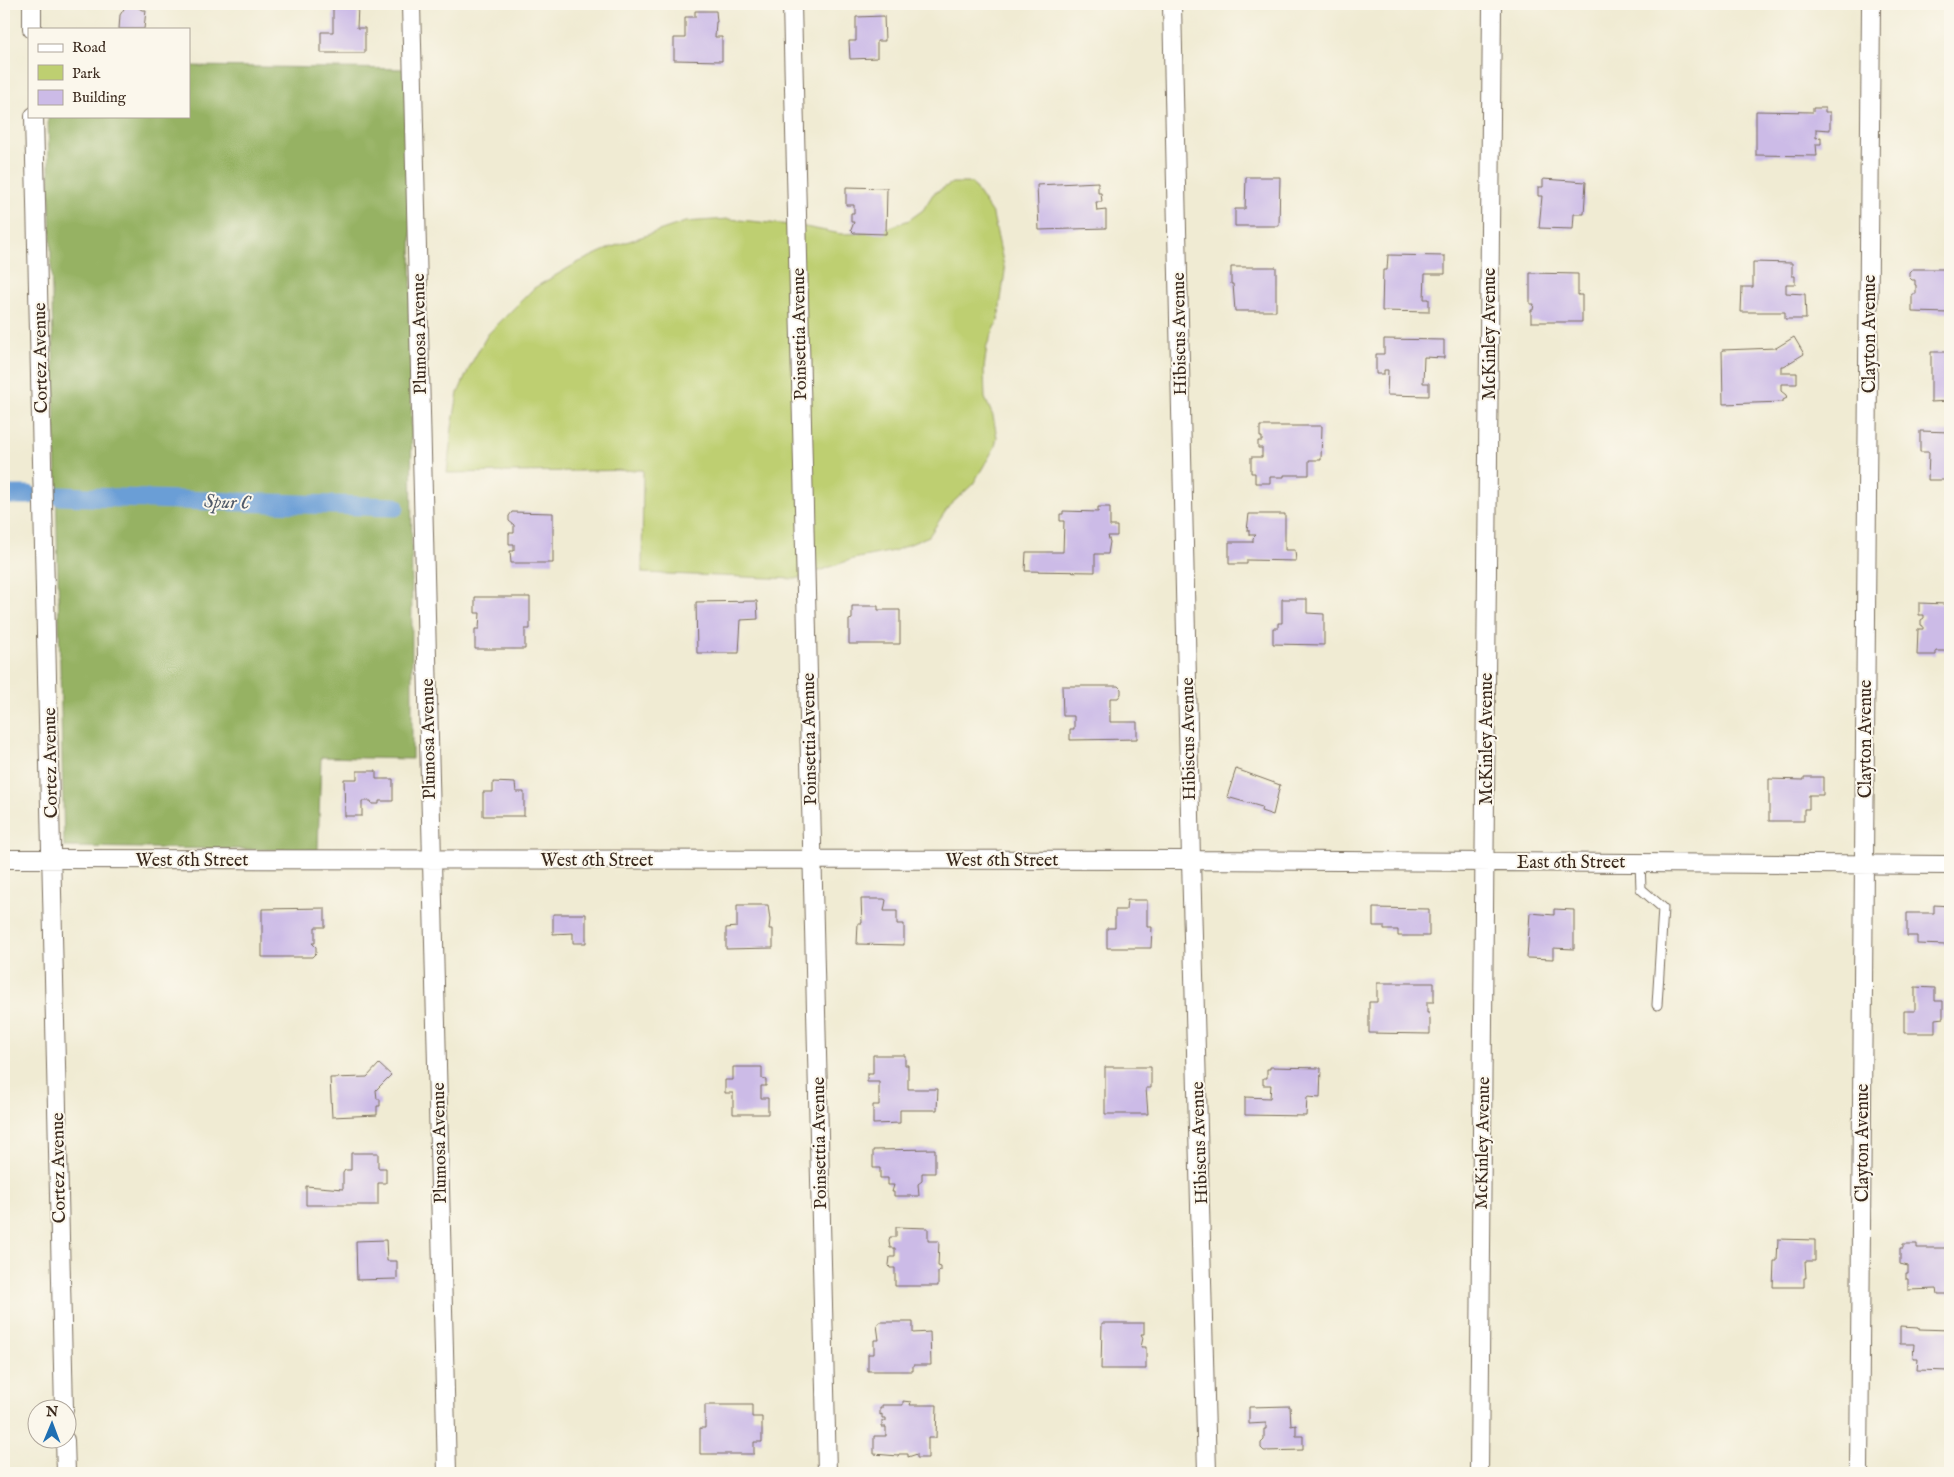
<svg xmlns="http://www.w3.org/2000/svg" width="1954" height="1477" font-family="'IM FELL English',serif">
<rect width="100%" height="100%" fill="#fbf7ec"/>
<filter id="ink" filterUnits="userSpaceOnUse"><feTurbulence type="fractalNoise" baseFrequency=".02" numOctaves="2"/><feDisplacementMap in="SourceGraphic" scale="10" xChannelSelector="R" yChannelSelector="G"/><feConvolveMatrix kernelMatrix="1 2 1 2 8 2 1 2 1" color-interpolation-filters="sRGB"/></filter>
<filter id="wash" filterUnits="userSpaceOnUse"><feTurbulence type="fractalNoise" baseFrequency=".0096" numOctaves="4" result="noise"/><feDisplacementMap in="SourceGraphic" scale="20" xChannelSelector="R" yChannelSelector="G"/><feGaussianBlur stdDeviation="1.12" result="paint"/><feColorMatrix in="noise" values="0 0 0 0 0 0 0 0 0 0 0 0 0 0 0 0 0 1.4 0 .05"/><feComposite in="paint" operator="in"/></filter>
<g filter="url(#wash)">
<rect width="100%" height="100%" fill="#f0ebd3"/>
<path fill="#becf71" stroke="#7c7c48" d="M952 183H972L993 215 1005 271 998 321 987 345 984 369 985 398 993 416 997 437 995 447 973 484 949 506 929 536 894 551 853 559 796 579 642 573 643 470 447 473 452 428 458 393 471 364 488 334 534 288 577 263 612 247 685 222 729 219 800 226 841 234 874 233 909 220 923 210 933 194Z"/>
<path fill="#96b263" stroke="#686e40" d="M189 66 411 69 412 759 321 757 318 850 64 847 48 116H189Z"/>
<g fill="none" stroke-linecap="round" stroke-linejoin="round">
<path stroke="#6a9ed6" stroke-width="19" d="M4 495H29
M59 496 395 507"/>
</g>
<g id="blocks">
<path fill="#ccbbe7" d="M127 4H132L142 10H146L144 29H119L120 15Z
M333 6H358L357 28H365V53H321V32H333Z
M695 11H716L717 22H716L715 37H722V61L674 60V38H685V17H695Z
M884 16 885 41H877V58L850 59 849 41H856V17Z
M1813 108H1825V112H1830V130L1816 129V138L1821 137V144H1816L1817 156 1756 155V111L1813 112Z
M1246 177H1280L1279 226H1235V209H1245Z
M1543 179 1586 182 1584 214H1574L1573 229 1539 228 1542 196H1538V187H1543Z
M1098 182V193H1101L1102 202H1096L1097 211 1106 210V228L1039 230 1037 185Z
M846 187 887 188 886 234 854 233 851 230 854 222H851V213H854V205H846Z
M1388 255 1445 256V274H1425L1424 299H1429V312L1382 311 1383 270H1387Z
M1753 262 1792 263V276H1795V284H1786V293L1805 294 1806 319H1785V312H1741L1742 287H1753Z
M1231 267H1276V311H1235L1233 284H1231Z
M1912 269H1948V292H1950V313L1912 312V294H1916V285H1915V280H1912L1909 277V272Z
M1530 273 1578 274V295H1582V322H1531V310H1533L1534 304H1530Z
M1794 337 1804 354 1784 366H1781V373H1797V384H1781V391L1786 395 1787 398 1783 400V402L1723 404 1722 350 1776 348Z
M1384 339 1444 340V358L1424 357 1423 383H1429V396L1387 395 1388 370H1384V374H1376V354H1384Z
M1931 352H1950V401L1931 402Z
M1260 426H1322L1321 460H1309V475H1284V477H1270V483H1255V473H1251V457H1262V448H1258V441H1262V437H1260Z
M1920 431 1950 432V480H1928L1929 452H1920Z
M1098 507H1110V526H1117V536H1108L1110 542 1108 554H1095V572L1025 571 1026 552H1063L1064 521H1060V514H1063V511L1098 512Z
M512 512 553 513V563H511L510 551H514V544H509V533H514V525L509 521V516Z
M1249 514H1285V550H1295L1296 561 1247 560V564H1229V542H1253V538L1256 535H1249V530H1247Z
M475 597H530V629H525V649H475V629H479L480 613H475Z
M1946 597H1950V651H1936V655H1917L1918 629H1923V626L1921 625V620L1924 618V615H1919V603L1946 604Z
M1282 599H1307V613L1324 614V645L1273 644V628H1278V623H1282Z
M757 601 758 619 741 620 739 653H697L696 602Z
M852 606H878V610H900V644H849V620L852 619Z
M1062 686H1118L1121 689V694L1118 698H1110V722H1137V739L1070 740V729H1074V716H1063Z
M1236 769 1280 785 1273 815 1261 811 1262 807 1227 797Z
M357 771H376V779H393V801H379V804H372L371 801H362V816H345L344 779H357Z
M1804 777H1823V795H1809V809H1804V821H1769V779L1804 780Z
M493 782 515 783 516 792H524V816H483V792H493Z
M861 899H884L886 900 884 911H897V924H904V945L857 944 858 923H862Z
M1127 900H1147V927H1152L1151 948H1107V928H1115V910H1126Z
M737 905H768L770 920 769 929H773V948L726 949V928L737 927Z
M1934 905 1950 906V937H1947V945L1917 944V936H1907V913H1934Z
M325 908V927H315V943H312L316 947V953L312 957H262V909Z
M1373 908 1429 909V936H1398V930H1384V926H1373Z
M1554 909 1574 910V949L1553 948V959L1527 958 1530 913 1554 915Z
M553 914H586V943H573V933L553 934Z
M1377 983H1434V1002H1427V1013H1429L1430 1019V1034L1369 1033V1002H1377Z
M1915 987 1935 988V1001H1943V1018L1935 1019V1033H1904V1011H1915Z
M873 1055H905V1065H908V1089H938L937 1110H900V1123L873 1124V1105H879V1082H867V1074H873Z
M379 1064 391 1075 376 1090 377 1099H380V1106H377V1115L332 1117 330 1078 367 1077Z
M733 1067H762V1079L766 1080V1086H761V1098H768V1114H733V1093H725V1080H733Z
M1105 1067H1151V1088H1146L1148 1114H1105Z
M1270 1067 1321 1068 1320 1098 1307 1097 1306 1116 1245 1115V1097L1270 1098 1271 1085H1263V1078H1267V1069H1270Z
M935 1149V1173H922V1181L918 1184 919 1196H894V1192H892L894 1185H888V1178H880V1168H873V1150Z
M351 1153H378V1168H386V1183H378V1205H306V1186L343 1189V1173L345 1170H351Z
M896 1227 928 1228V1241H939L938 1266 941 1267V1271L938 1272V1286H895V1268H890L889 1265 890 1257H895V1248H890L889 1240 890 1237H896Z
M1778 1239 1815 1240V1261H1805L1806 1278H1804V1287H1773L1774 1261H1777Z
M386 1240 387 1261H397V1279L357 1280 356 1241Z
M1903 1244H1917V1248H1950V1294H1938L1937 1289 1908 1290V1279H1906V1273H1908V1266L1900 1264V1248H1903Z
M879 1322H913V1333L930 1332 931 1365H913V1371H868V1354H874V1340H879L877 1325Z
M1102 1323H1144V1334H1141L1143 1338 1141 1347H1146V1369H1101Z
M1900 1326 1919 1327V1329L1950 1330V1371L1917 1370 1918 1358H1913L1914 1344H1900Z
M903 1401 911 1402 910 1405H937L936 1438H928V1458H917V1454L908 1457V1454H899L898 1456 874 1454V1436H886V1427H882V1421H886V1418H882V1414L880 1415V1408H882V1405H903Z
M705 1405H752V1417H762V1442H754V1454H700V1428H705Z
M1290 1406 1291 1426 1296 1425V1436H1303V1450L1264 1451 1261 1448V1443L1264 1440V1429H1266V1423L1249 1424V1407Z"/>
</g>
</g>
<g filter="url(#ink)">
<use href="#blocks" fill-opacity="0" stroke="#7a6e5d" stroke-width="1"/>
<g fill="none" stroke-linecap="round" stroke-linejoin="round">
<defs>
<path id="lane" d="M1640 863 1641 889 1663 908 1657 1005"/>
<path id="street" d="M32 4V29
M411 4 447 1473
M792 4 827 1473
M1172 4 1191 860 1207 1473
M34 116 64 1410
M4 859 1191 860 1950 865
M65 1440 66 1473
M1479 1473 1492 4
M1859 1473 1871 4"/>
</defs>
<use href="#lane" stroke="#7a6e5d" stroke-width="11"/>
<use href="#street" stroke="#7a6e5d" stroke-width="20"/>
<use href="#lane" stroke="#fff" stroke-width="9"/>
<use href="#street" stroke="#fff" stroke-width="18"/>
</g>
</g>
<g text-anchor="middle" stroke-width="4" stroke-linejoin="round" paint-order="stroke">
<g font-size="18" fill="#3b2a1e" stroke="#fbf7ec">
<text transform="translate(419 334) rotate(-91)" y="6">Plumosa Avenue</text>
<text transform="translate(799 334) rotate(-91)" y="6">Poinsettia Avenue</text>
<text transform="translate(1179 334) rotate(-91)" y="6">Hibiscus Avenue</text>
<text transform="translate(1489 334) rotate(-90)" y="6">McKinley Avenue</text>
<text transform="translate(1869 334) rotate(-90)" y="6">Clayton Avenue</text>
<text transform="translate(40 358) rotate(-91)" y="6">Cortez Avenue</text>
<text transform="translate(428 739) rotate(-91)" y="6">Plumosa Avenue</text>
<text transform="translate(809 739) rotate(-91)" y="6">Poinsettia Avenue</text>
<text transform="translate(1188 739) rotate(-91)" y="6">Hibiscus Avenue</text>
<text transform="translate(1486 739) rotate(-90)" y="6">McKinley Avenue</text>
<text transform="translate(1865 739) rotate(-90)" y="6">Clayton Avenue</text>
<text transform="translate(50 763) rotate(-91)" y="6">Cortez Avenue</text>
<text x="192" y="866">West 6th Street</text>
<text x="597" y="866">West 6th Street</text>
<text x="1002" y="866">West 6th Street</text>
<text x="1571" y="868">East 6th Street</text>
<text transform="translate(439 1143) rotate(-91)" y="6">Plumosa Avenue</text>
<text transform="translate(819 1143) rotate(-91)" y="6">Poinsettia Avenue</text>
<text transform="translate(1199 1143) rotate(-92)" y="6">Hibiscus Avenue</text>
<text transform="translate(1482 1143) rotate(-89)" y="6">McKinley Avenue</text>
<text transform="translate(1862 1143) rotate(-90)" y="6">Clayton Avenue</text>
<text transform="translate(58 1168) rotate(-91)" y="6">Cortez Avenue</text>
</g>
<g font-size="19" font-style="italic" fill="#4e5868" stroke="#fbf7ec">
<text transform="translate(227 501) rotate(2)" y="7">Spur C</text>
</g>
</g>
<rect width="1954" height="1477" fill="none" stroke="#fbf7ec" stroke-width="20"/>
<rect x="28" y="28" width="162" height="90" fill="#fbf7ec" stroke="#aea59a"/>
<rect x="38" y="44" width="25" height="8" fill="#ffffff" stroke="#aea59a"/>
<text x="72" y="52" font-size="15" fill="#3b2a1e">Road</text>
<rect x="38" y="65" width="25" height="15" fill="#becf71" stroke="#aea59a"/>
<text x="72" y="78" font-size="15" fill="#3b2a1e">Park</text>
<rect x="38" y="90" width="25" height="15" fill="#ccbbe7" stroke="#aea59a"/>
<text x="72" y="102" font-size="15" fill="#3b2a1e">Building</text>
<g transform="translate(52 1424) rotate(1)"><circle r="24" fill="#fbf7ec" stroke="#aea59a"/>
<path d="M0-4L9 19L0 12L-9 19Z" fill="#1f6fb2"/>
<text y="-8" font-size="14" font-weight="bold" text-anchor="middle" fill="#3b2a1e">N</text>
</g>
</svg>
